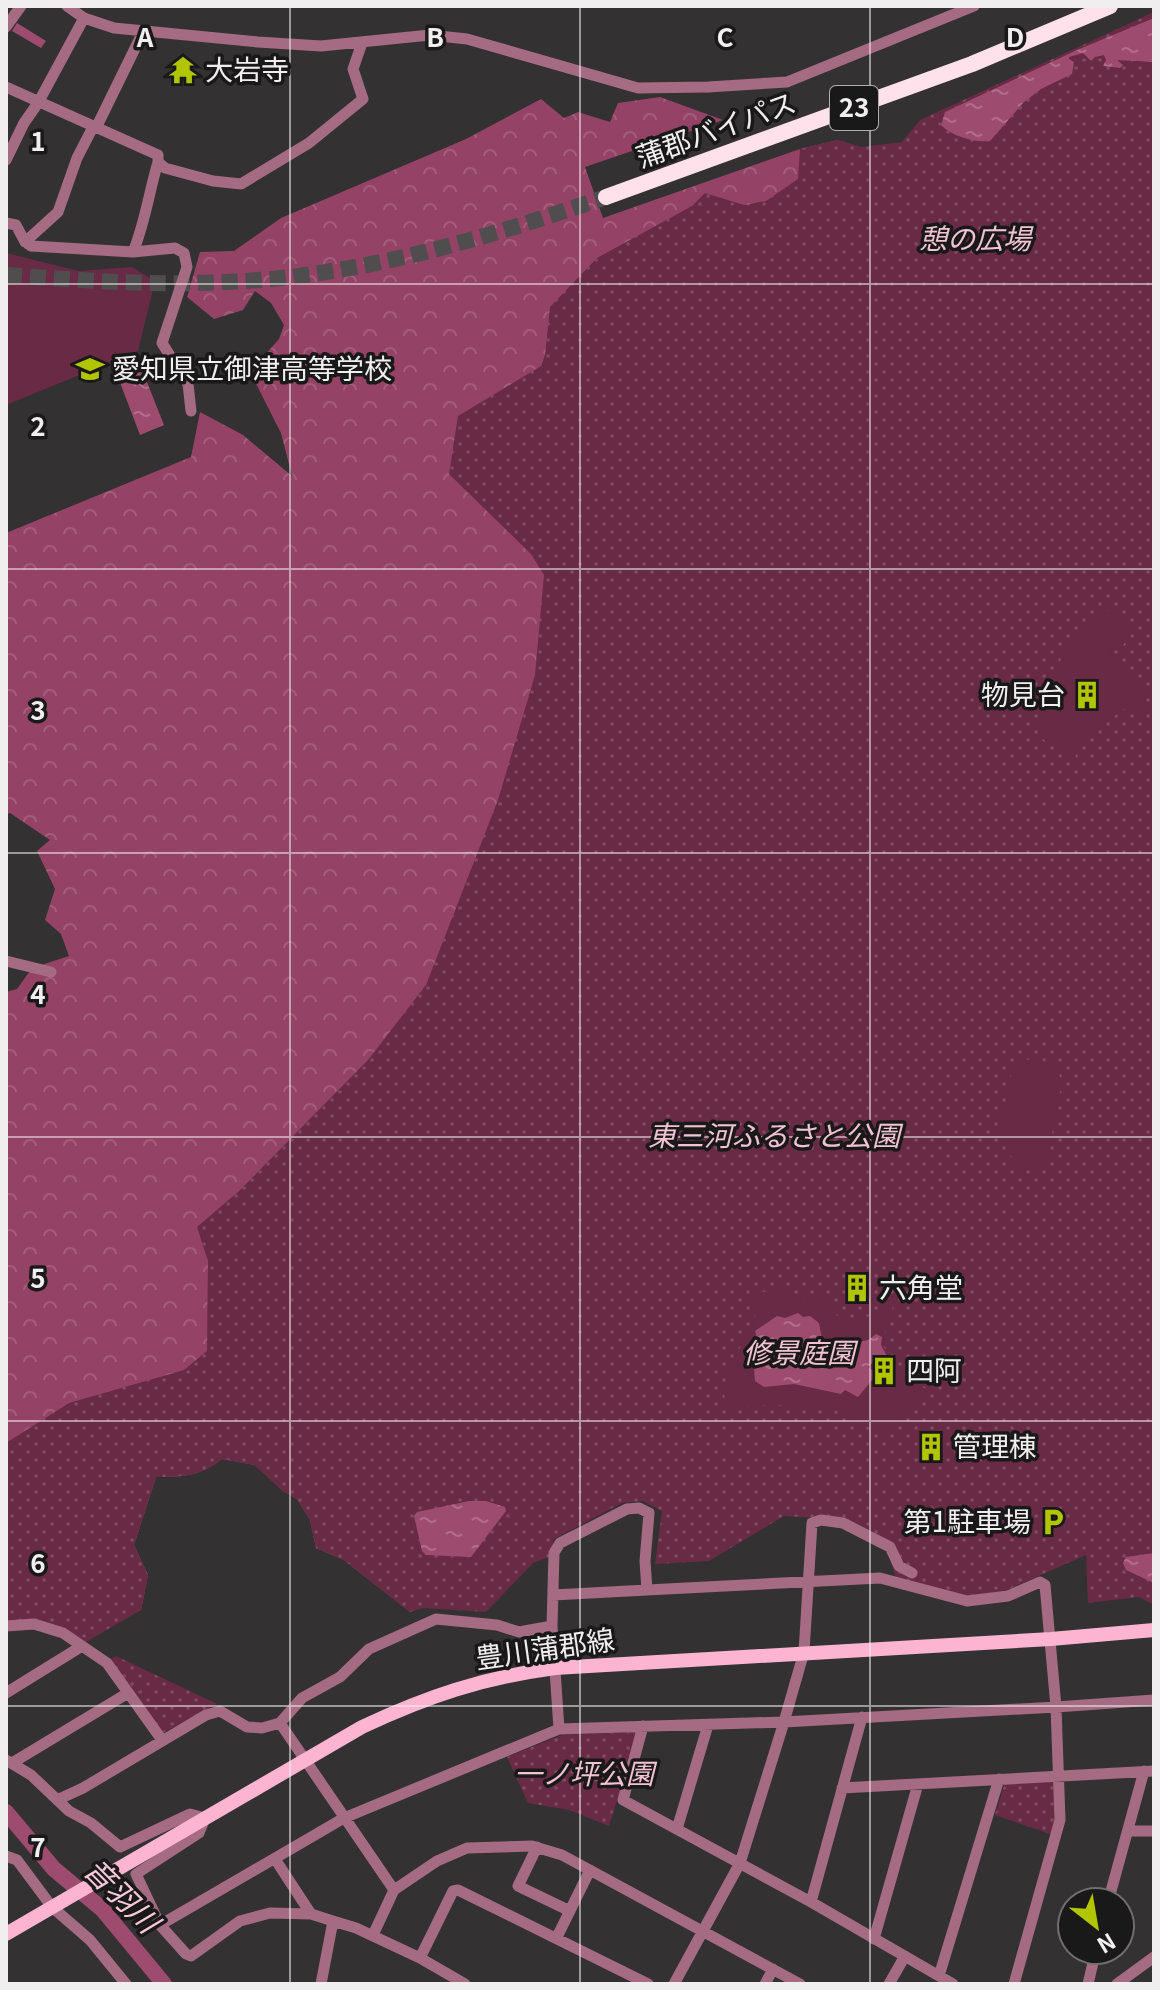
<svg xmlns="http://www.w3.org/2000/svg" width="1160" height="1990" font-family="Georgia,'Noto Sans JP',serif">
<defs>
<pattern id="forest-crowns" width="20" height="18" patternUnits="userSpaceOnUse" patternTransform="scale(2)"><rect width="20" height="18" fill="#944266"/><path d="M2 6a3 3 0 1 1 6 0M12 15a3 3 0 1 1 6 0" fill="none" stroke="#a35e7c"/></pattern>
<pattern id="park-dots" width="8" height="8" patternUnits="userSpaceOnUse" patternTransform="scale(2)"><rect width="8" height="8" fill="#692a46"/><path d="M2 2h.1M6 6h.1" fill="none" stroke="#7f4961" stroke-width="1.8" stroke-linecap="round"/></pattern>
<pattern id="water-ripples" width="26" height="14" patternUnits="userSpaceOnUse" patternTransform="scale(2)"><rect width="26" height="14" fill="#9e4b70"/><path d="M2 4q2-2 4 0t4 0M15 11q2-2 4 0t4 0" fill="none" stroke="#b06e8c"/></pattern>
</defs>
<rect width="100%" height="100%" fill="#333132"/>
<path fill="url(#forest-crowns)" d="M660 97 723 120 585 167 603 218 800 149 838 140 1154 457V881L410 1612 344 1560 316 1548 310 1520 297 1499 283 1491 255 1465 222 1459C200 1476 183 1477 156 1477L134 1545 148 1575 141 1610 6 1622V992L17 989 32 968 69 956 61 934 45 920 55 889 37 851 50 840 10 813 6 814V533L191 457 200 412 243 435 292 476 281 433 250 372 279 339 284 325 271 303 255 291 243 310 214 319 187 297 200 252 234 251 281 218 466 139 541 99 564 118 578 112 610 122 618 103Z"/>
<path fill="url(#park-dots)" d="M1154 12V1605L1139 1597 1088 1603 1086 1555 1007 1590 966 1597 895 1576 886 1543 840 1519 784 1516 709 1561 655 1564 662 1511 643 1501 622 1503 554 1539 549 1557 533 1563 486 1612 423 1608 410 1612 344 1560 316 1548 310 1520 297 1499 283 1491 255 1465 222 1459C200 1476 183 1477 156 1477L134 1545 148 1575 141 1610 86 1642 6 1622V1443L69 1403 184 1370 207 1351 208 1261 197 1227 239 1191 368 1060 426 985 498 800 535 675 544 575 531 554 449 474 458 416 541 366 545 355 550 307 597 258 692 206 705 193 744 205 766 201 798 179 800 149 838 140 862 147 902 142 920 120Z
M116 1656 217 1704 163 1733 110 1660Z
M638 1732 609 1826 569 1810 528 1803 507 1757 562 1735Z
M1005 1782H1057L1053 1835 995 1815Z"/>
<path fill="#692a46" d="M6 253 79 271 132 267 155 281 138 351 6 405Z
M1100 606 1121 617 1124 624 1136 628 1119 650 1114 648 1110 651 1114 662 1122 663 1127 676 1136 681 1142 691 1147 715 1124 709C1119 712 1078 744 1077 747 1076 749 1076 758 1075 760 1062 748 1070 741 1046 742L1038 733 1046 714 1049 683 1057 672 1064 649 1073 641 1088 620H1093Z
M1032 1059C1049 1061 1061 1067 1061 1086L1048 1156 1043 1163 1031 1170 1018 1168 1015 1164 997 1128 1009 1096 1011 1074 1019 1061Z
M779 1289 809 1300 827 1294C831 1300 831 1313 839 1317 855 1327 878 1312 891 1305L893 1307 886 1327 884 1347 902 1376 913 1384 927 1389 884 1435 835 1410 780 1405 729 1406 722 1390 745 1336 756 1320 748 1295Z"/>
<path fill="url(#water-ripples)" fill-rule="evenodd" d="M1154 18V62L1117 60 1123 65 1120 68 1103 66 1106 60 1104 55 1095 57 1091 61 1083 53 1069 57V59L1074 62 1072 74 1041 89 1024 102 990 141C976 143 951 136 941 125L945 112 1077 50Z
M17 23 46 41 41 48 12 31Z
M139 362 164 425 140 435 116 372Z
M798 1313 803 1317 810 1316 819 1323 822 1339 828 1343C830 1342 840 1338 842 1338 859 1335 859 1349 876 1334L882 1337 881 1345 889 1360 887 1363 879 1357 868 1367 877 1374 858 1397 845 1390 841 1394 794 1384 764 1387 755 1381 754 1369 760 1350 755 1331 777 1316 785 1318ZM799 1341 808 1345 812 1355C804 1372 787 1368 778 1354L782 1344Z
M469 1501H486L505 1507 506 1511 471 1557 426 1555 422 1551 414 1516 417 1512Z
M1154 1553V1583L1126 1570 1123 1563 1126 1557Z"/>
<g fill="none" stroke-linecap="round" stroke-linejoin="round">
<path stroke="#9e4b70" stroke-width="16" d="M6 1812 54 1869 102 1909 164 1984"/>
<path stroke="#4f4d4e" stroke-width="16" stroke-dasharray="16 8" stroke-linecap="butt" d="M6 275C79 280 152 286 226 282 357 277 483 239 606 197"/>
<path stroke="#a56b82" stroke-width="11" d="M67 6 84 18 114 28 258 42 321 46 430 35 467 39 638 88 708 87 787 82 974 6
M6 27 21 6
M6 87 158 155V162L165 168 213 181 241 184 309 143 363 99 353 69 362 43
M97 126 143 32
M6 160 24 123 38 103 84 18
M6 223 16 225 25 242 31 246 133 252 175 248 184 253 187 267 162 343 188 384 191 411
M25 242 58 212 77 158 93 127
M133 252C145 223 149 192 158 162
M6 961 51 972
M553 1595 647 1590
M6 1626 34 1624 63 1633 107 1663 162 1740
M6 1693 82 1646
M280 1723 394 1890
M643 1726 623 1800 811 1902 953 1984
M6 1760 31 1775 69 1811 91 1823 120 1847 190 1814 205 1818 199 1833 136 1874 160 1925 344 1818 559 1729 784 1722 1056 1707 1045 1585 1040 1582 1008 1596 967 1601 880 1578 647 1590 645 1561 649 1513 639 1508 627 1509 560 1543 554 1553 552 1626 559 1729
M12 1763 128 1693
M842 1788 1154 1771
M57 1800 83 1788 206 1715 220 1711 247 1727 262 1728 280 1723 302 1698 340 1677 369 1649 436 1619 497 1625 519 1632 552 1626
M677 1829 708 1725
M1128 1831H1154
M537 1847 518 1886 570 1911
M6 1856 17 1860 52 1907 90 1940 126 1984
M275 1859 311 1914 333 1921
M811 1902 862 1717
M1108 1902 1144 1771
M160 1925 186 1954 191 1956 240 1921 270 1913 311 1914
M373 1935 394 1890 437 1861 467 1848 532 1846 562 1855 800 1984
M557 1937 590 1870
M874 1939 918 1784
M939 1976 999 1779
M321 1984 333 1921 356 1928 420 1958
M465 1984 420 1958 453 1891 458 1890 648 1984
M674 1984 740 1863 784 1722 804 1652 812 1523 821 1520 843 1523 890 1547 899 1566 912 1573
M765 1984 773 1969
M889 1984 905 1956
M1014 1984 1060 1820 1056 1707 1154 1700
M1088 1984 1096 1950
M1117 1984 1154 1957"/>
<path stroke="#fcb4d0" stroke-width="14" d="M6 1934 362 1727C428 1696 482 1678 555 1668L1051 1639 1154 1630"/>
<path stroke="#ffe1ec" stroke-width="16" d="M606 197 972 64 1110 6"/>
</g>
<path fill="none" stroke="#f0eeef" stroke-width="2" stroke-opacity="0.55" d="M290 6V1984M580 6V1984M870 6V1984M6 284H1154M6 569H1154M6 853H1154M6 1137H1154M6 1421H1154M6 1706H1154"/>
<defs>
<symbol id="temple-bare" viewBox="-9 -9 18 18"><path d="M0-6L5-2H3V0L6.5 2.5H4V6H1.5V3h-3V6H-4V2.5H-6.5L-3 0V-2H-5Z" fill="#b1c500" stroke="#1a1919" stroke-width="2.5" paint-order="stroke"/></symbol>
<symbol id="school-bare" viewBox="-9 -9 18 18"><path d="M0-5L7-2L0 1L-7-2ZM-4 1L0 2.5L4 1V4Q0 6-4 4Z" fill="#b1c500" stroke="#1a1919" stroke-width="2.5" paint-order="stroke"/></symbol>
<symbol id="building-bare" viewBox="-9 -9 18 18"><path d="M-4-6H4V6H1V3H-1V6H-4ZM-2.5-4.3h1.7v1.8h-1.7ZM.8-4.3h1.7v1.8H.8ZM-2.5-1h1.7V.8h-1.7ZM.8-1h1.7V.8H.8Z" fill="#b1c500" stroke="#1a1919" stroke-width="2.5" paint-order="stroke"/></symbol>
<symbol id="parking-bare" viewBox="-9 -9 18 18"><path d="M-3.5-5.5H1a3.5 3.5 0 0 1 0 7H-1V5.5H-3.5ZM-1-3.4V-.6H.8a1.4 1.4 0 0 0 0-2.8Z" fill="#b1c500" stroke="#1a1919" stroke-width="2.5" paint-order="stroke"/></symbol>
</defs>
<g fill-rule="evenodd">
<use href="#temple-bare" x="163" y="50" width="40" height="40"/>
<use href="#school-bare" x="70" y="349" width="40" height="40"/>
<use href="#building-bare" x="1067" y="675" width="40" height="40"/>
<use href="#building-bare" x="837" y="1268" width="40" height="40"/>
<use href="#building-bare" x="864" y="1351" width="40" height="40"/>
<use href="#building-bare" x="911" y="1427" width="40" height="40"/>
<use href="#parking-bare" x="1033" y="1502" width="40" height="40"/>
</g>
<g text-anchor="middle" stroke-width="7" stroke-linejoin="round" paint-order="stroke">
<rect fill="#1a1919" stroke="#b0aeaf" stroke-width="2" x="830" y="86" width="48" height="44" rx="6"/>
<g font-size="26" font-weight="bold" fill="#f0eeef">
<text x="854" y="117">23</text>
</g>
<g font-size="28" fill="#f0eeef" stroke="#1a1919" text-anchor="start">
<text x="205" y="80">大岩寺</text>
<text x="112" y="379">愛知県立御津高等学校</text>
<text x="1065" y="705" text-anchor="end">物見台</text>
<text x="879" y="1298">六角堂</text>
<text x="906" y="1381">四阿</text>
<text x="953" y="1457">管理棟</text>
<text x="1031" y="1532" text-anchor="end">第1駐車場</text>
</g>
<g font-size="28" fill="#f0eeef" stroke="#1a1919">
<text transform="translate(716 130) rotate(-20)" y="10">蒲郡バイパス</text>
<text transform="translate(545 1649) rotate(-8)" y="10">豊川蒲郡線</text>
</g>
<g font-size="28" font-style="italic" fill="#f2c2d3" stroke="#1a1919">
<text x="975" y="249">憩の広場</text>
<text x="774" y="1146">東三河ふるさと公園</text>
<text x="799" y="1363">修景庭園</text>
<text x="584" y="1784">一ノ坪公園</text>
</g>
<g font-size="30" font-style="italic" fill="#f9c9db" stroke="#1a1919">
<text transform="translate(121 1896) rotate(45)" y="10">音羽川</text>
</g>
</g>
<g font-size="26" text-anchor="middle" font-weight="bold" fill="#f0eeef" stroke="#1a1919" stroke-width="7" stroke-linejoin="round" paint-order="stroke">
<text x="145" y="47">A</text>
<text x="435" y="47">B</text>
<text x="725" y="47">C</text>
<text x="1015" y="47">D</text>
<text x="38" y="151">1</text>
<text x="38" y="436">2</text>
<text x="38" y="720">3</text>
<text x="38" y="1004">4</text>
<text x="38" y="1288">5</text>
<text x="38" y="1573">6</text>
<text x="38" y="1857">7</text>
</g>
<rect width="1160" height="1990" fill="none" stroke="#f0eeef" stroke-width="16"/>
<g transform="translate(1096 1926) rotate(149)"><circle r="38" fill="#1a1919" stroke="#706e6f" stroke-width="2"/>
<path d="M0-6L14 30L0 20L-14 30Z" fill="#b1c500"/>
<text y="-12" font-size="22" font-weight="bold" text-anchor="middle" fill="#f0eeef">N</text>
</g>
</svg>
